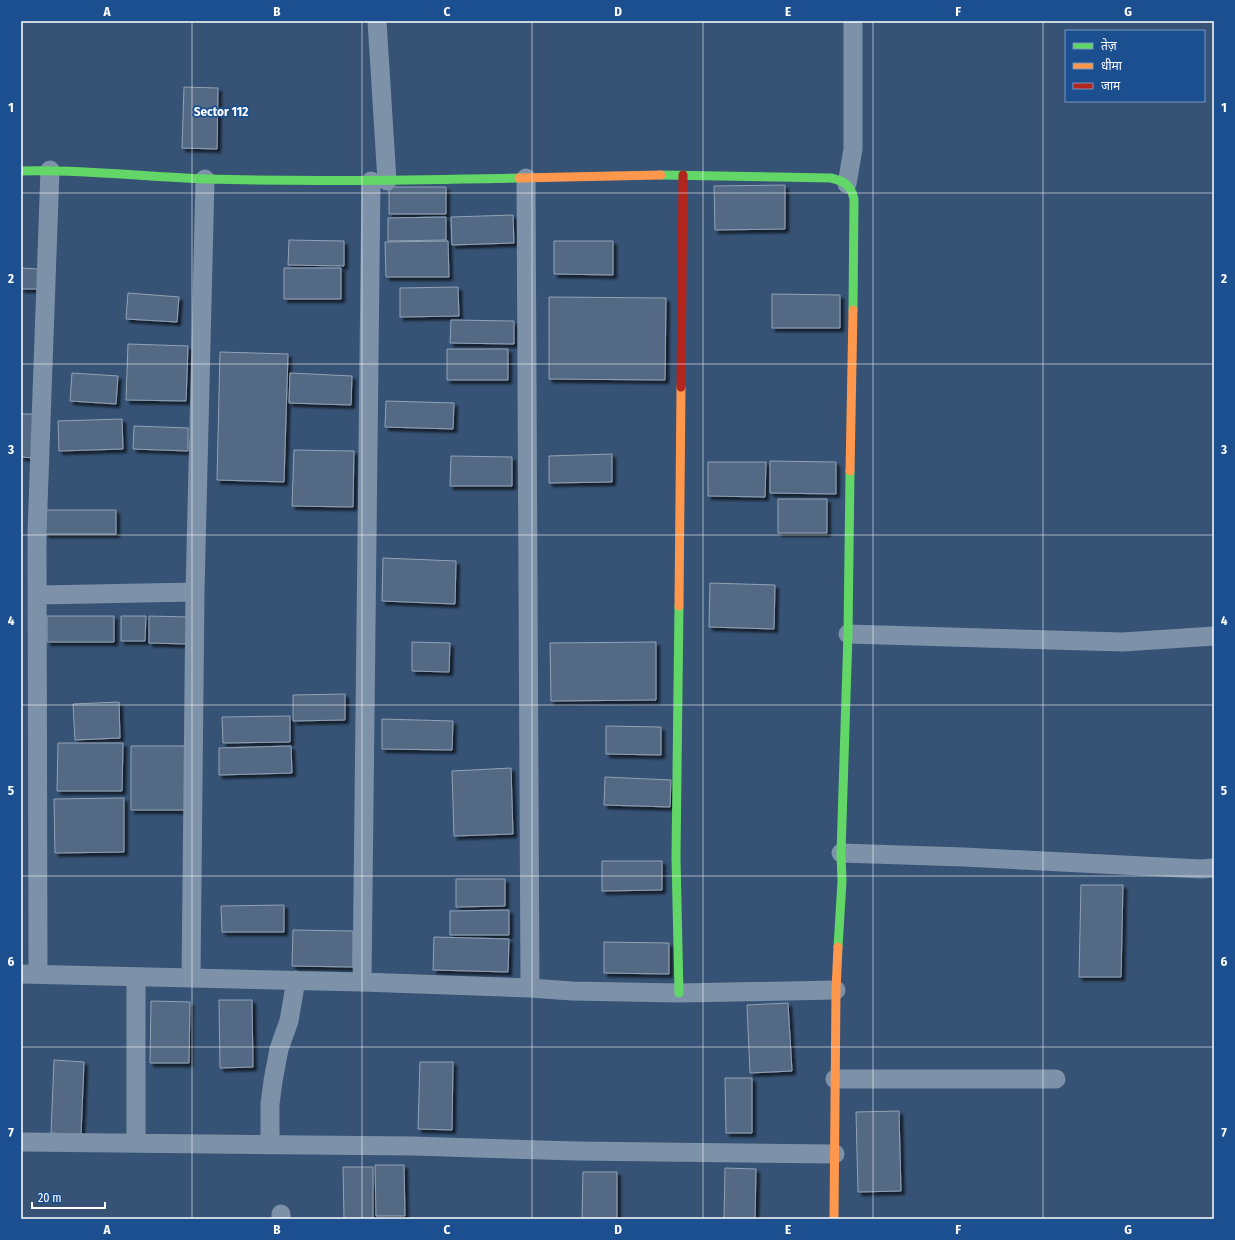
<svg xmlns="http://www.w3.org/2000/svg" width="1235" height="1240" font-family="'Fira Sans Condensed','Noto Sans Devanagari',sans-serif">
<defs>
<filter id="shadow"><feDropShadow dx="3.5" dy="3.5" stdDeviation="1" flood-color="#0009"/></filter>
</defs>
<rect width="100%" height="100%" fill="#365274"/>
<path fill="#526984" stroke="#92a2b6" filter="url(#shadow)" d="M184 87 218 88 217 149 182 148Z
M785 185V229L715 230 714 186Z
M389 187H446V214H389Z
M513 215 514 243 452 245 451 217Z
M446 217V240L388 241V218Z
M289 240 344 241V266L288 265Z
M448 241 449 277H386L385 242Z
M554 241H613V275L554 274Z
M21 268 38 269V289H21Z
M284 268H341V299H284Z
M458 287 459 316 400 317V288Z
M128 293 179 297 177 322 126 319Z
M772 294 840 295V328H772Z
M549 297 666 298 665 380 549 379Z
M451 320 514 321V344L450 343Z
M128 344 188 346 186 401 126 400Z
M447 349H508V380H447Z
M220 352 288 354 284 482 217 480Z
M72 373 118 376 116 404 70 401Z
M290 373 352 376 351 405 289 403Z
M386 401 454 403 453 429 385 427Z
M21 414H36L35 458 21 457Z
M122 419 123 449 59 451 58 421Z
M134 426 188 428V451L133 449Z
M294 450 354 451 353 507 292 506Z
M612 454V482L549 483V456Z
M451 456 512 457V486H450Z
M770 461 836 462V494L770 493Z
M708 462H766L765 497 708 496Z
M778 499H827V533H778Z
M45 510H116V534H45Z
M383 558 456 561 455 604 382 601Z
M710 583 775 585 774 629 709 627Z
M47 616H114V642H47Z
M121 616H146L145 641H121Z
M149 616 188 617 187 644 149 643Z
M412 642 450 643 449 672 412 671Z
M656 642V700L551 701 550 643Z
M345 694V720L293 721V695Z
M119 702 120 738 75 740 73 704Z
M290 716V742L223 743 222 717Z
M382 719 453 721 452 750 382 749Z
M606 726 661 727V755L606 754Z
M58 743H123L122 791H57Z
M131 746H185V810H131Z
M291 746 292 773 219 775V748Z
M511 768 513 834 454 836 452 771Z
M605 777 671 780 670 807 604 805Z
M124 798V852L55 853 54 799Z
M602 861H662V890L602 891Z
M456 879H505V906L456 907Z
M1081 885H1123L1121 977H1079Z
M284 905V932H222L221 906Z
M509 910V935H450V911Z
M293 930 353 931V967L292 966Z
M434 937 509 939 508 972 433 970Z
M604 942 669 943V974L604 973Z
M219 1000H252L253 1067 220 1068Z
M151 1001 190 1002 189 1063H150Z
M788 1003 792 1071 750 1073 747 1005Z
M54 1060 84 1062 81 1135 51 1133Z
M420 1062H453L452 1130 418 1129Z
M725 1078H752V1133H726Z
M899 1111 901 1191 858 1192 856 1112Z
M375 1165H404L405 1216H376Z
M343 1167H373V1219H344Z
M725 1168 756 1169 755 1219H724Z
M583 1172H617V1219H582Z"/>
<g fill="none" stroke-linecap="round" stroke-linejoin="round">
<path stroke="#7d92a8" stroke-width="19" d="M377 21 387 181
M526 178 530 988
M847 184 853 149V21
M38 595 195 592
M848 634 1123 642 1214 636
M841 853 964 857 1201 869 1214 868
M21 974 362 982 530 988 572 991 679 993 836 990
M38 974 37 533 50 170
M136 977V1143
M191 978 195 592 205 179
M362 982 371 181
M835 1079H1056
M21 1142 413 1146 576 1151 835 1154
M270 1145V1104L273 1081 279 1049 289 1021 296 980
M281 1219V1214"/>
<path stroke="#63d668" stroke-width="9" d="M21 171C83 169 144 177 206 179 310 182 414 180 519 178
M661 175 831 178C844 181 851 185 854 199L853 310
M679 606 676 858 679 993
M838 947 842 881 841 853 848 634 850 471"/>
<path stroke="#ff974d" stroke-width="9" d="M519 178 661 175
M850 471 853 310
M679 606 681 387
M834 1219 836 990 838 947"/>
<path stroke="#b3261e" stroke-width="9" d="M681 387 683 175"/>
</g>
<path fill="none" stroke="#fff" stroke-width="1" stroke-opacity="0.55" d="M192 21V1219M362 21V1219M532 21V1219M703 21V1219M873 21V1219M1043 21V1219M21 193H1214M21 364H1214M21 535H1214M21 705H1214M21 876H1214M21 1047H1214"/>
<g text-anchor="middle" stroke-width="3.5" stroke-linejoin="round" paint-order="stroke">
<g font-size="13" font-weight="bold" fill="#fff" stroke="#1b4f8f">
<text x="221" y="116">Sector 112</text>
</g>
</g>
<rect width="1235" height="1240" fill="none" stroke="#1b4f8f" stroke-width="44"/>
<rect x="1065" y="30" width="140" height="72" fill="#1b4f8f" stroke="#7695bc"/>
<rect x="1073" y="43" width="20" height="6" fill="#63d668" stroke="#7695bc"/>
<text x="1101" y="50" font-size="12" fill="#ffffff">तेज़</text>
<rect x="1073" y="63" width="20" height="6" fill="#ff974d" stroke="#7695bc"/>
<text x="1101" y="70" font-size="12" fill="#ffffff">धीमा</text>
<rect x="1073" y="83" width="20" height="6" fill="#b3261e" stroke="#7695bc"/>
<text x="1101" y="90" font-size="12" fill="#ffffff">जाम</text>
<path d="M32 1202v6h73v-6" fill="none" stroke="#ffffff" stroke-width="2"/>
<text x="38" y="1202" font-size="12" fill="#ffffff" stroke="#1b4f8f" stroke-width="3" paint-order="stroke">20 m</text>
<rect x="22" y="22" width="1191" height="1196" fill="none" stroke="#fff" stroke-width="1.5"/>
<g font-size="13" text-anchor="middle" font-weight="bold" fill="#fff">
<text x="107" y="16">A</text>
<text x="277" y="16">B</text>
<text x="447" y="16">C</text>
<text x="618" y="16">D</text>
<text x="788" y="16">E</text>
<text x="958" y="16">F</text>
<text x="1128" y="16">G</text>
<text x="11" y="112">1</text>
<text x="1224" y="112">1</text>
<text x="11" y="283">2</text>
<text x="1224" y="283">2</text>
<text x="11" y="454">3</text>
<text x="1224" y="454">3</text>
<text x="11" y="625">4</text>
<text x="1224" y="625">4</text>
<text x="11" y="795">5</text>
<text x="1224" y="795">5</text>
<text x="11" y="966">6</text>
<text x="1224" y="966">6</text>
<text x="11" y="1137">7</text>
<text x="1224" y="1137">7</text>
<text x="107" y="1234">A</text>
<text x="277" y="1234">B</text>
<text x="447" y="1234">C</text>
<text x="618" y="1234">D</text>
<text x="788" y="1234">E</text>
<text x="958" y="1234">F</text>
<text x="1128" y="1234">G</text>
</g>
</svg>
